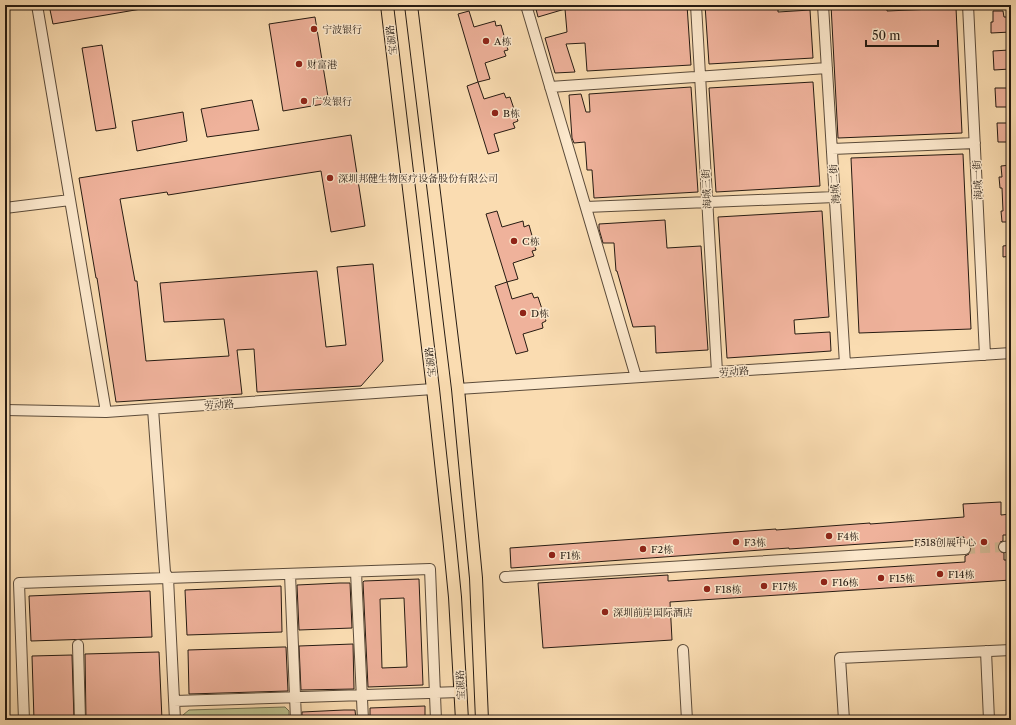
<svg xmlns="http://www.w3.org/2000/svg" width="1016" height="725" font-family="'Libre Caslon Text','Noto Serif SC',serif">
<rect width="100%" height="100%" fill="#fadcb1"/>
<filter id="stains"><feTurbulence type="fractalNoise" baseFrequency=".005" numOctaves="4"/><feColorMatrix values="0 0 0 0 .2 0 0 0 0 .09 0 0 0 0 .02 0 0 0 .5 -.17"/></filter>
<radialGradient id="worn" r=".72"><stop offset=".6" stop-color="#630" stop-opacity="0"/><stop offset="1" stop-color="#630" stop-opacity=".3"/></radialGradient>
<path fill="#bcc08d" stroke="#716e50" d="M285 707 289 711V720H183V715L189 710Z"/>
<path fill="#efb29b" stroke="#261b12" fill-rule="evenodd" d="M49 5H141V9L53 24Z
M535 5H687L691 65 587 71 585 43 566 44 575 72 555 73 545 38 567 32 565 9 538 17Z
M705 5H778V12L810 10 813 58 709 64Z
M831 5H887V11L956 8 962 133 838 138Z
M469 11 474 27 495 21 496 26 501 25 508 50 504 51 506 56 485 63 490 79 478 82 458 14Z
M993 11H1003L1004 17H1011V32L991 33V22H993Z
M315 17 329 103 283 111 269 24Z
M102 45 116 128 96 131 82 48Z
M1009 50 1010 69 994 70 993 51Z
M478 82 484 99 504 93 506 98 510 97 518 121 513 123 515 128 494 134 499 151 488 154 467 86Z
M813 82 820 186 716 192 709 88Z
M691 87 698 192 594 198 592 170H587L585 142 574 143 572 138 569 95 581 94 586 112H590L589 94Z
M995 88H1011V107H996Z
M252 100 259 130 207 137 201 109Z
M183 112 187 141 137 151 132 121Z
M997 123H1011V142H998Z
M351 135 365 226 331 232 321 171 168 195 167 192 120 199 135 281H137L146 361 229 356 224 319 164 322 160 283 317 271 326 347 346 345 337 267 373 264 383 361 361 386 257 392 254 349 237 350 242 394 116 402 97 278H96L79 178Z
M963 154 971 329 859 333 851 158Z
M1011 165V222H1002L1001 211H1003L1002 188H1000L999 177H1002L1001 166Z
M497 211 502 227 523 221 524 227 529 225 536 250 532 251 534 256 513 263 518 279 507 282 486 214Z
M822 211 829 317 794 320 795 334 830 332 831 351 727 358 718 217Z
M665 220 667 248 701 246 708 350 656 353 655 326 633 327 617 271H616L614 243H603L599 229V224Z
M1011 245V256L1003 257V246Z
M507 282 512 299 532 293 534 298 538 297 546 321 542 323 543 328 523 334 528 351 516 354 495 286Z
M1001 502V515L1011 514V535H1003V541L1000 542 998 548 999 551 1004 553V560H1011V580L670 602 672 640 543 648 538 583 668 575V581L965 562V556L969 554 971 548 968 543H964V537L789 549V548L511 568 510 548 776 529V530L870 523V524L964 517 963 504Z
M419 579 423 685 368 687 363 582 364 581ZM404 598 407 667 382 668 380 599Z
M340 583H350L352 628 299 630 297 585Z
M281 586 282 632 187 635 185 590Z
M150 591 152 637 31 641 29 596Z
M353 644 354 689 301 690 299 646Z
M283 647H286L288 691 189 694 188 650Z
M159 652 162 720H86L85 654Z
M72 655 74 720H34L32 656Z
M425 706V720H370V708Z
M344 710H355L356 720H302V712Z"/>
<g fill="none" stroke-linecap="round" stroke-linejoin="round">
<path stroke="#d0b591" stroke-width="10" stroke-dasharray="10 5" stroke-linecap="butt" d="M965 549 1004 547"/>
<defs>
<path id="minor" d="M37 5 106 412
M526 5 636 377
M696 5 717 372
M823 5 845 364
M968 5 985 355
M550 87 827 68
M832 149 975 143
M586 207 835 197
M5 208 70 200
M458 389 1011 353
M153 409 165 572 168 578 175 720
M5 410 106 412 433 389
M1004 547 1011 546
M356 572 363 720
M290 574 296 720
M505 577 965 549
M78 645 80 720
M683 650 687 720
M986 651 989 720
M174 701 460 692
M24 720 19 583 430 569 436 720
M844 720 840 658 1011 650"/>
<path id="major" d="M387 5 433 389 449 536 455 597 462 720
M411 5 458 389 476 578 482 720"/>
</defs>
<use href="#minor" stroke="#5b4b3a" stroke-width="12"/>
<use href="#major" stroke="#261b12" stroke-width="14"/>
<use href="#minor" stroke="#fce8cc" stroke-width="10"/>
<use href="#major" stroke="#fadcb1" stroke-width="12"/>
</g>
<g fill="#8f2418" stroke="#fce8cc" stroke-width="1.5">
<circle cx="314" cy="29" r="4"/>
<circle cx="486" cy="41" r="4"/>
<circle cx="299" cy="64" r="4"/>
<circle cx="304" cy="101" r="4"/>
<circle cx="495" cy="113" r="4"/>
<circle cx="330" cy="178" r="4"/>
<circle cx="514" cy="241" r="4"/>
<circle cx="523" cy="313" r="4"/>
<circle cx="829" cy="536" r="4"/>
<circle cx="736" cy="542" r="4"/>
<circle cx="984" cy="542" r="4"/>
<circle cx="643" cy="549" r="4"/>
<circle cx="552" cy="555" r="4"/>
<circle cx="940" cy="574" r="4"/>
<circle cx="881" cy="578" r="4"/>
<circle cx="824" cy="582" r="4"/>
<circle cx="764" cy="586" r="4"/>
<circle cx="707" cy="589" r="4"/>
<circle cx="605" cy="612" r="4"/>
</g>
<g text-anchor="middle" stroke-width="3" stroke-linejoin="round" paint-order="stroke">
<g font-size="10" fill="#261b12" stroke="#fce8cc" text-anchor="start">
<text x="322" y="33">宁波银行</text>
<text x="494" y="45">A栋</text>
<text x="307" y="68">财富港</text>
<text x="312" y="105">广发银行</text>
<text x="503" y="117">B栋</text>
<text x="338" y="182">深圳邦健生物医疗设备股份有限公司</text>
<text x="522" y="245">C栋</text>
<text x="531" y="317">D栋</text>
<text x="837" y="540">F4栋</text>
<text x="744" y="546">F3栋</text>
<text x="976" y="546" text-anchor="end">F518创展中心</text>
<text x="651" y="553">F2栋</text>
<text x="560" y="559">F1栋</text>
<text x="948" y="578">F14栋</text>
<text x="889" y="582">F15栋</text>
<text x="832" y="586">F16栋</text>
<text x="772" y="590">F17栋</text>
<text x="715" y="593">F18栋</text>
<text x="613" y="616">深圳前岸国际酒店</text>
</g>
<g font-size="10" fill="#261b12" stroke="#fce8cc">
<text transform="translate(391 40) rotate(-97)" y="4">宝源路</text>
<text transform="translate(977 180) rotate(-93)" y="4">海城一街</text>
<text transform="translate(834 184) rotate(-94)" y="4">海城二街</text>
<text transform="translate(706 189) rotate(-93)" y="4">海城三街</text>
<text transform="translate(430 362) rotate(-97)" y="4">宝源路</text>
<text transform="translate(734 371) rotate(-4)" y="4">劳动路</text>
<text transform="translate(219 404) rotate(-4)" y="4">劳动路</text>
<text transform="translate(460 685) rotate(-93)" y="4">宝源路</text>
</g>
</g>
<rect width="1016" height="725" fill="none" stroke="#fadcb1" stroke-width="20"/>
<rect x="6" y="6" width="1004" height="713" fill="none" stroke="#261b12" stroke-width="2"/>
<rect x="10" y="10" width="996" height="705" fill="none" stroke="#261b12"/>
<path d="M866 40v6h72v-6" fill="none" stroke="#261b12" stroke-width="2"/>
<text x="872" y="40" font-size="12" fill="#261b12" stroke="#fce8cc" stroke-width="3" paint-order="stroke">50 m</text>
<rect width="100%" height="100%" filter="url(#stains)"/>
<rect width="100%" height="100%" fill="url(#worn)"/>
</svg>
